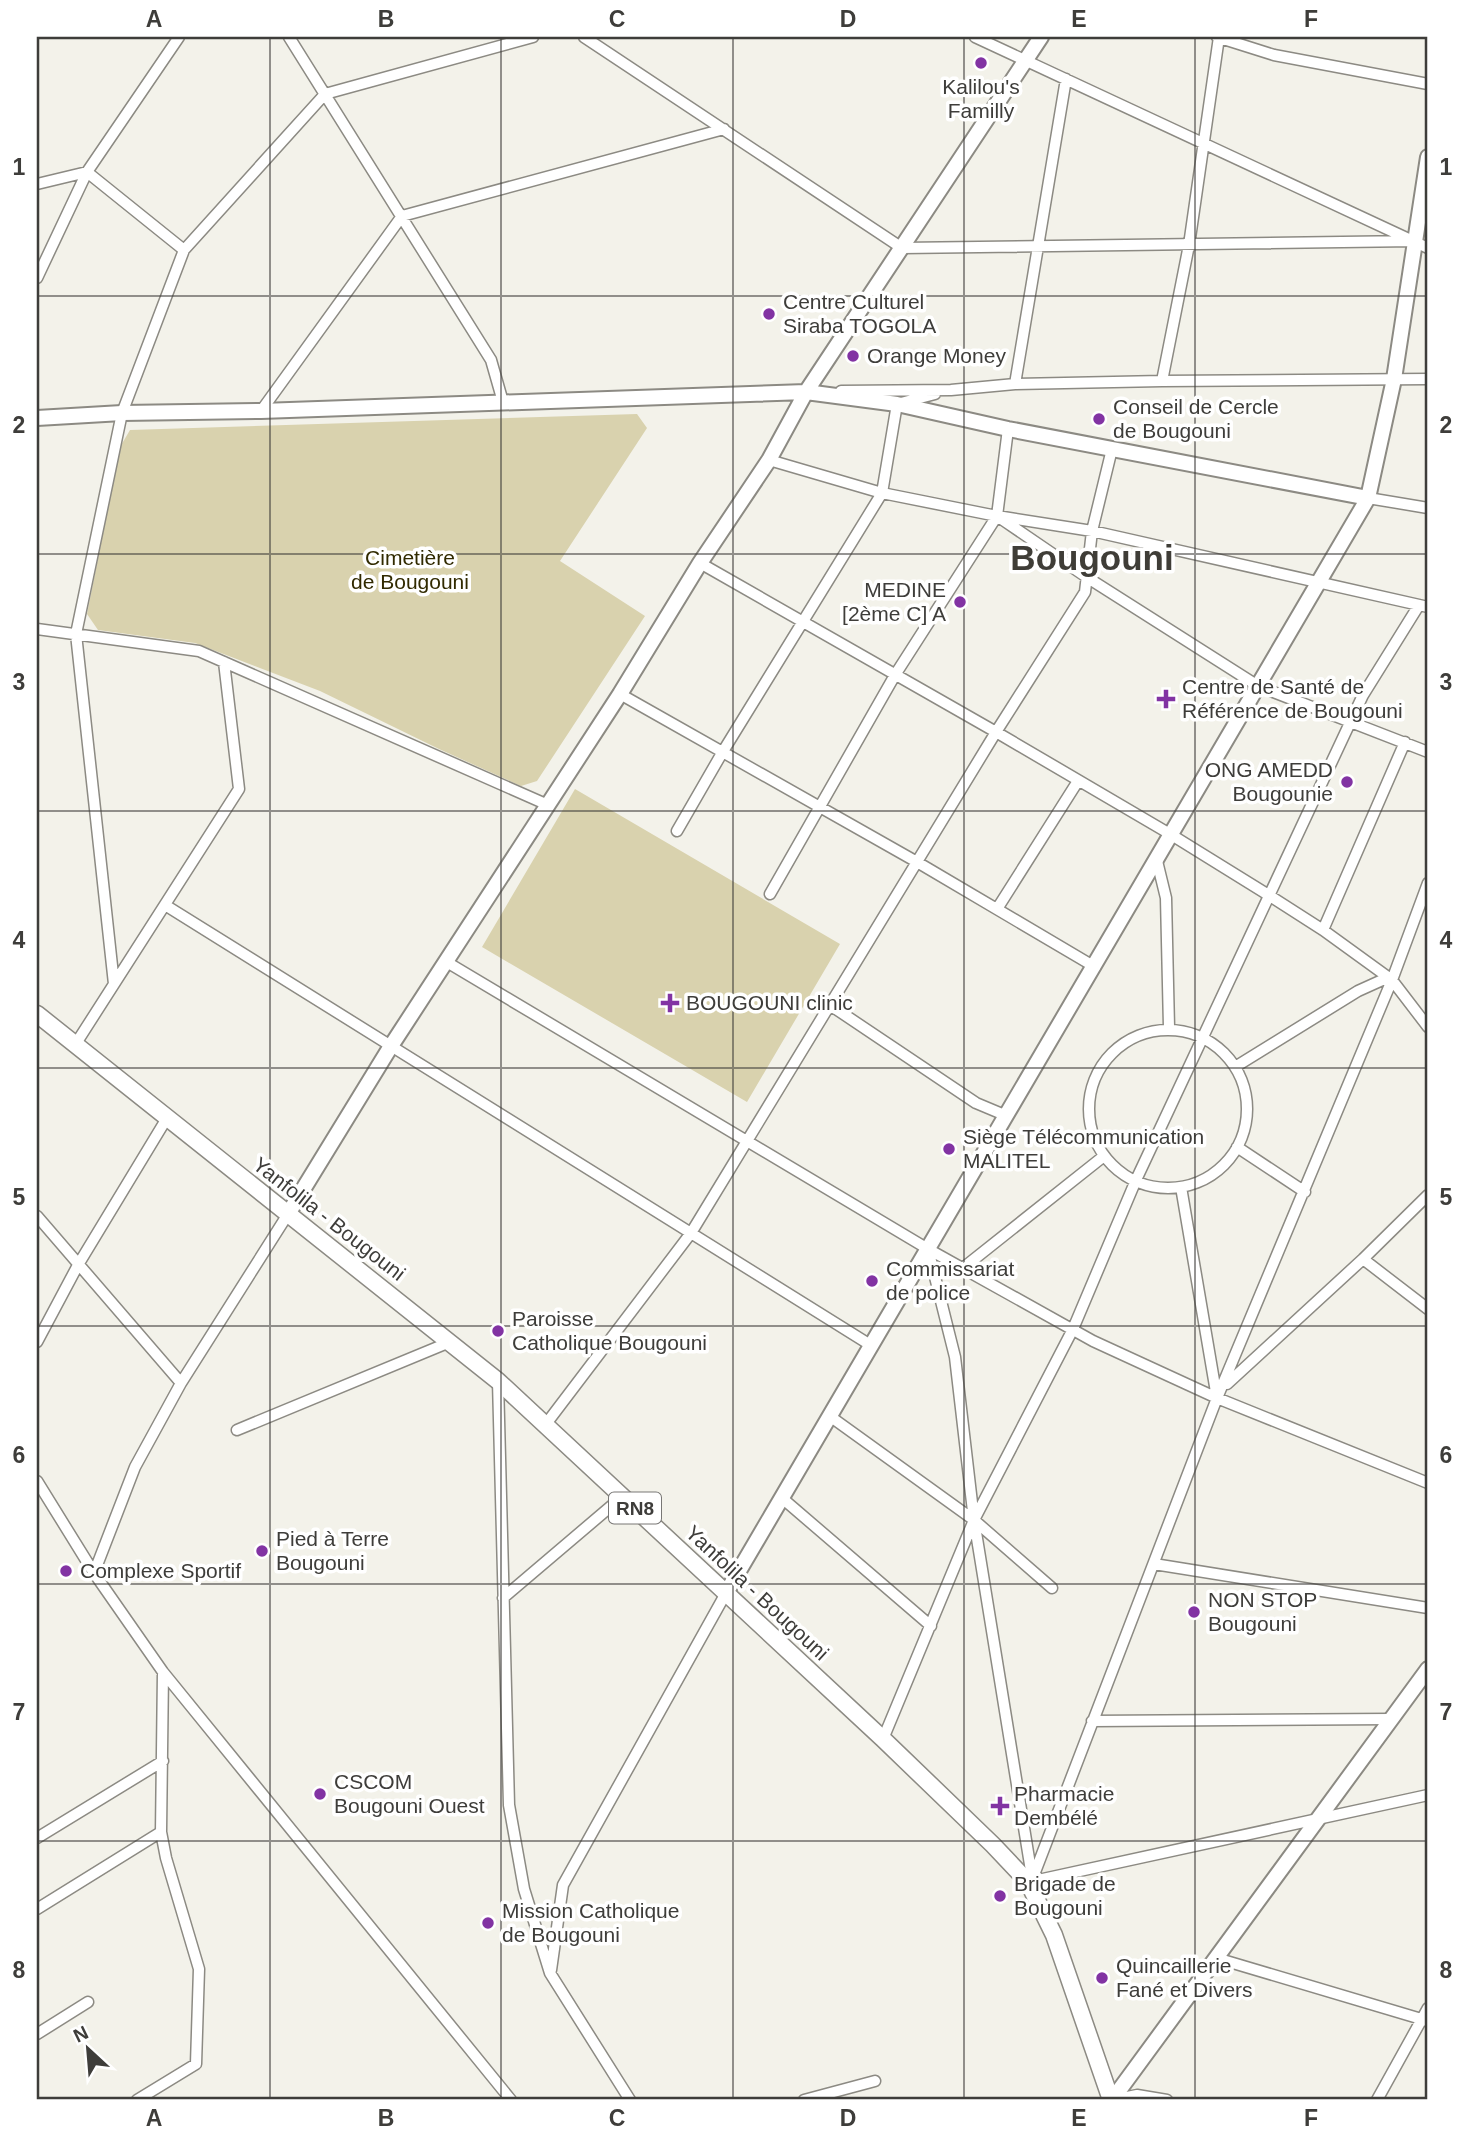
<svg xmlns="http://www.w3.org/2000/svg" width="1465" height="2137" font-family="Helvetica,sans-serif">
<rect width="100%" height="100%" fill="#f3f2ea"/>
<path fill="#d9d2ae" d="M637 414 647 428 560 561 645 616 537 781 521 786 439 749 320 691 195 643 98 630 87 614 120 447 130 430Z
M575 789 840 944 747 1102 482 947Z"/>
<g fill="none" stroke-linecap="round" stroke-linejoin="round">
<defs>
<path id="street" d="M289 37 491 360 503 402
M584 37 902 248 1414 241
M975 37 1428 248
M1217 37 1274 55 1428 84
M37 184 87 172 184 250
M37 278 87 172 179 37
M1162 381 1189 245 1219 37
M1015 384 1066 79
M841 391 951 390 1015 384 1162 381 1428 379
M261 411 402 216 724 129
M769 460 882 493 997 516 1092 531 1428 607
M1368 498 1428 508
M1000 518 1088 578 1258 686 1428 752
M700 563 996 732 1170 834 1270 896 1323 930 1392 980 1428 1027
M37 629 199 651 548 805
M620 694 917 862 1095 967
M677 831 722 753 882 493 897 404 935 394
M1157 861 1166 898 1169 1027
M770 894 895 675 997 516 1008 429
M165 905 872 1346
M997 909 1078 781
M1323 930 1405 742
M445 961 928 1249 1093 1341 1217 1398 1428 1483
M114 984 76 634 122 413 184 250 325 94 533 37
M830 1005 976 1103 1007 1116
M1089 1109a79 79 0 1 1 158 0a79 79 0 1 1-158 0Z
M75 1045 239 789 224 662
M1235 1067 1358 991 1389 977
M1237 1147 1305 1192
M1181 1187 1217 1398
M37 1216 181 1383
M928 1249 955 1357 974 1520 1032 1877
M1363 1259 1428 1309
M963 1268 1104 1156
M37 1342 78 1265 167 1118
M498 1381 509 1805 524 1889 550 1973 630 2100
M1227 1384 1363 1259 1428 1195
M831 1417 974 1520 1052 1588
M546 1424 691 1233 996 732 1085 592 1092 531 1112 449
M237 1430 450 1342
M37 1481 94 1573 163 1672 511 2100
M782 1498 931 1626
M1154 1564 1428 1608
M94 1573 135 1467 181 1383 288 1214
M503 1598 623 1496
M1092 1721 1391 1719
M883 1739 974 1520 1073 1329 1136 1180 1363 695 1419 605
M37 1838 163 1761
M1028 1882 1032 1880 1217 1398 1392 980 1428 883
M1029 1882 1428 1795
M37 1909 161 1832
M1216 1958 1428 2021
M551 1970 563 1885 726 1593
M37 2034 88 2002
M137 2100 196 2064 199 1969 166 1858 161 1832 163 1672
M804 2100 875 2081
M1112 2100 1137 2095 1167 2100
M1377 2100 1428 2008"/>
<path id="secondary" d="M37 418 122 413 261 411 806 392 897 404 1008 429 1368 498
M288 1214 391 1046 620 694 700 563 769 460 806 392 1041 37
M726 1593 1368 498 1394 379 1428 157
M1112 2100 1428 1669"/>
<path id="primary" d="M37 1014 498 1381 883 1739 993 1845 1028 1882 1054 1935 1111 2100"/>
</defs>
<use href="#street" stroke="#8c8a83" stroke-width="13"/>
<use href="#secondary" stroke="#8c8a83" stroke-width="18"/>
<use href="#primary" stroke="#8c8a83" stroke-width="19"/>
<use href="#street" stroke="#fff" stroke-width="10"/>
<use href="#secondary" stroke="#fff" stroke-width="14"/>
<use href="#primary" stroke="#fff" stroke-width="16"/>
</g>
<path fill="none" stroke="#3e3d3a" stroke-width="2" stroke-opacity="0.55" d="M270 37V2100M501 37V2100M733 37V2100M964 37V2100M1195 37V2100M37 296H1428M37 554H1428M37 811H1428M37 1068H1428M37 1326H1428M37 1584H1428M37 1841H1428"/>
<g fill="#8233a3" stroke="#fff" stroke-width="2.5">
<circle cx="981" cy="63" r="7"/>
<circle cx="769" cy="314" r="7"/>
<circle cx="853" cy="356" r="7"/>
<circle cx="1099" cy="419" r="7"/>
<circle cx="960" cy="602" r="7"/>
<path d="M1162.5 688.5h7v7h7v7h-7v7h-7v-7h-7v-7h7z"/>
<circle cx="1347" cy="782" r="7"/>
<path d="M666.5 992.5h7v7h7v7h-7v7h-7v-7h-7v-7h7z"/>
<circle cx="949" cy="1149" r="7"/>
<circle cx="872" cy="1281" r="7"/>
<circle cx="498" cy="1331" r="7"/>
<circle cx="262" cy="1551" r="7"/>
<circle cx="66" cy="1571" r="7"/>
<circle cx="1194" cy="1612" r="7"/>
<circle cx="320" cy="1794" r="7"/>
<path d="M996.5 1795.5h7v7h7v7h-7v7h-7v-7h-7v-7h7z"/>
<circle cx="1000" cy="1896" r="7"/>
<circle cx="488" cy="1923" r="7"/>
<circle cx="1102" cy="1978" r="7"/>
</g>
<g text-anchor="middle" stroke-width="7" stroke-linejoin="round" paint-order="stroke">
<rect fill="#fff" stroke="#787775" stroke-width="2" x="609" y="1492.5" width="52" height="31" rx="5"/>
<g font-size="19" font-weight="bold" fill="#3e3d3a">
<text x="635" y="1515">RN8</text>
</g>
<g font-size="21" fill="#3e3d3a" stroke="#fff" text-anchor="start">
<text x="981" y="94" text-anchor="middle">Kalilou's<tspan x="981" dy="24">Familly</tspan></text>
<text x="783" y="309">Centre Culturel<tspan x="783" dy="24">Siraba TOGOLA</tspan></text>
<text x="867" y="363">Orange Money</text>
<text x="1113" y="414">Conseil de Cercle<tspan x="1113" dy="24">de Bougouni</tspan></text>
<text x="946" y="597" text-anchor="end">MEDINE<tspan x="946" dy="24">[2ème C] A</tspan></text>
<text x="1182" y="694">Centre de Santé de<tspan x="1182" dy="24">Référence de Bougouni</tspan></text>
<text x="1333" y="777" text-anchor="end">ONG AMEDD<tspan x="1333" dy="24">Bougounie</tspan></text>
<text x="686" y="1010">BOUGOUNI clinic</text>
<text x="963" y="1144">Siège Télécommunication<tspan x="963" dy="24">MALITEL</tspan></text>
<text x="886" y="1276">Commissariat<tspan x="886" dy="24">de police</tspan></text>
<text x="512" y="1326">Paroisse<tspan x="512" dy="24">Catholique Bougouni</tspan></text>
<text x="276" y="1546">Pied à Terre<tspan x="276" dy="24">Bougouni</tspan></text>
<text x="80" y="1578">Complexe Sportif</text>
<text x="1208" y="1607">NON STOP<tspan x="1208" dy="24">Bougouni</tspan></text>
<text x="334" y="1789">CSCOM<tspan x="334" dy="24">Bougouni Ouest</tspan></text>
<text x="1014" y="1801">Pharmacie<tspan x="1014" dy="24">Dembélé</tspan></text>
<text x="1014" y="1891">Brigade de<tspan x="1014" dy="24">Bougouni</tspan></text>
<text x="502" y="1918">Mission Catholique<tspan x="502" dy="24">de Bougouni</tspan></text>
<text x="1116" y="1973">Quincaillerie<tspan x="1116" dy="24">Fané et Divers</tspan></text>
</g>
<g font-size="21" fill="#312a00" stroke="#fff">
<text x="410" y="565">Cimetière<tspan x="410" dy="24">de Bougouni</tspan></text>
</g>
<g font-size="21" fill="#3e3d3a" stroke="#fff">
<text transform="translate(329 1219) rotate(38)" y="7">Yanfolila - Bougouni</text>
<text transform="translate(757 1593) rotate(43)" y="7">Yanfolila - Bougouni</text>
</g>
<g font-size="35" font-weight="bold" fill="#3f3d37" stroke="#fff">
<text x="1092" y="570">Bougouni</text>
</g>
</g>
<rect width="1465" height="2137" fill="none" stroke="#ffffff" stroke-width="77"/>
<g transform="translate(88 2049) rotate(334)" stroke="#ffffff" stroke-width="5" paint-order="stroke">
<path d="M0-5L12 26L0 18L-12 26Z" fill="#3e3d3a"/>
<text y="-10" font-size="19" font-weight="bold" text-anchor="middle" fill="#3e3d3a">N</text>
</g>
<rect x="38" y="38" width="1388" height="2060" fill="none" stroke="#3e3d3a" stroke-width="2.5"/>
<g font-size="23" text-anchor="middle" font-weight="bold" fill="#3e3d3a">
<text x="154" y="27">A</text>
<text x="386" y="27">B</text>
<text x="617" y="27">C</text>
<text x="848" y="27">D</text>
<text x="1079" y="27">E</text>
<text x="1311" y="27">F</text>
<text x="19" y="175">1</text>
<text x="1446" y="175">1</text>
<text x="19" y="433">2</text>
<text x="1446" y="433">2</text>
<text x="19" y="690">3</text>
<text x="1446" y="690">3</text>
<text x="19" y="948">4</text>
<text x="1446" y="948">4</text>
<text x="19" y="1205">5</text>
<text x="1446" y="1205">5</text>
<text x="19" y="1463">6</text>
<text x="1446" y="1463">6</text>
<text x="19" y="1720">7</text>
<text x="1446" y="1720">7</text>
<text x="19" y="1978">8</text>
<text x="1446" y="1978">8</text>
<text x="154" y="2126">A</text>
<text x="386" y="2126">B</text>
<text x="617" y="2126">C</text>
<text x="848" y="2126">D</text>
<text x="1079" y="2126">E</text>
<text x="1311" y="2126">F</text>
</g>
</svg>
